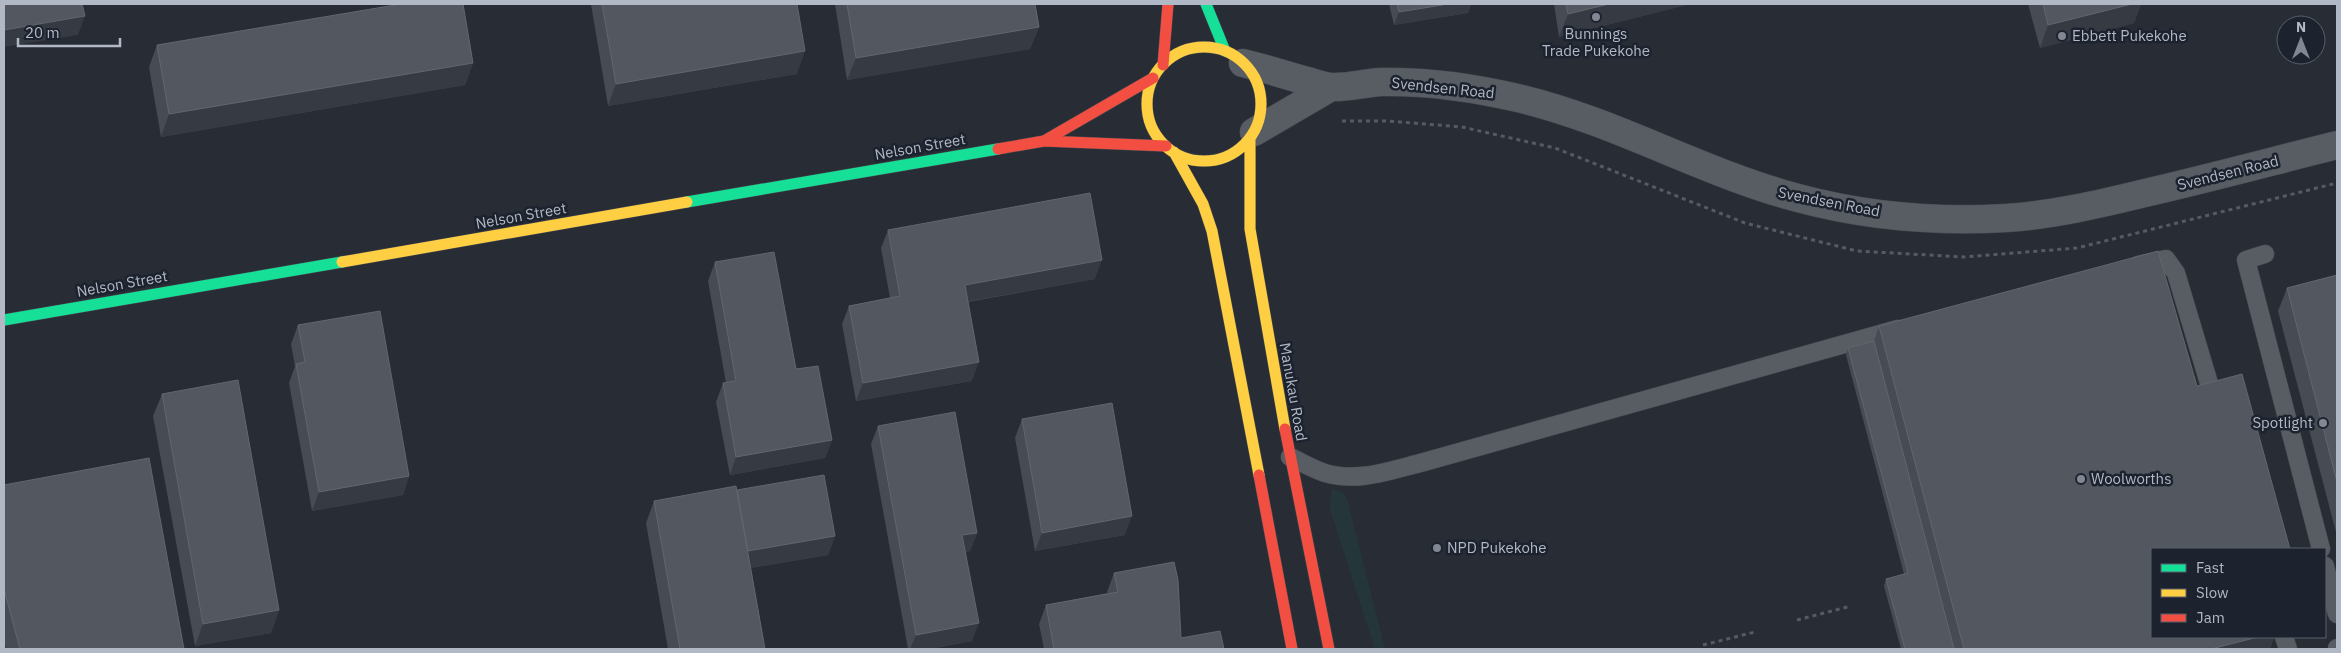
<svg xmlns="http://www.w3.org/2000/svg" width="2341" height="653" font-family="'IBM Plex Sans',sans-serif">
<rect width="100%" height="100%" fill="#282c35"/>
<path fill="#25363a" d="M1332 488 1344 493 1348 503 1385 649H1375L1330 509Z"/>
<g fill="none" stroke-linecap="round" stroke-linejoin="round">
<defs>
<path id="lane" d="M2265 254 2246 260 2321 549
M2138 265 2166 259 2176 273 2214 400
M1290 457C1301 462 1313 469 1325 473 1357 483 1392 470 1424 462L1898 329
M2325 566 2337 614
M2284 637 2288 649
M2337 649V648"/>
<path id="street" d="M1243 63C1263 68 1283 74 1303 80 1312 82 1322 86 1331 87 1347 88 1365 83 1381 82 1428 81 1476 88 1522 99 1617 122 1703 173 1798 198 1865 216 1937 222 2006 218 2053 215 2100 204 2145 193 2210 178 2273 161 2337 145
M1254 132 1331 87"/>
<path id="fast" d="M1206 4 1225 51
M687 202 998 149
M4 320 342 262"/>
<path id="slow" d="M1147 104a57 57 0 1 1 114 0a57 57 0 1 1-114 0Z
M1250 138V229L1285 429
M1174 152 1203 204 1212 231 1259 475
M342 262 687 202"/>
<path id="jam" d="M1163 65 1168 4
M1044 141 1153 78
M998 149 1044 141 1166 146
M1285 429 1329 649
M1259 475 1292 649"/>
</defs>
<use href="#lane" stroke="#46494f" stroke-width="19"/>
<use href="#street" stroke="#46494f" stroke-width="29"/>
<use href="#fast" stroke="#46494f" stroke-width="12"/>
<use href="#slow" stroke="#46494f" stroke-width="12"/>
<use href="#jam" stroke="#46494f" stroke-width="12"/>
<path stroke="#565b60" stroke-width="3" stroke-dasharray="4 4" stroke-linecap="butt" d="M1342 121H1388L1462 127 1555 148 1745 223 1857 251 1964 257 2077 248 2337 183
M1797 620 1851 606
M1703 645 1755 632"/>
<use href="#lane" stroke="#585c63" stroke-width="18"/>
<use href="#street" stroke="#585c63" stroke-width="28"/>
<use href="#fast" stroke="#16e098" stroke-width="11"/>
<use href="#slow" stroke="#ffcf43" stroke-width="11"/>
<use href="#jam" stroke="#f24e42" stroke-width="11"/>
</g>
<path fill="#474b53" d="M591 4H797V74L608 106Z
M835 4H1035L1039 27 1030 49 847 80Z
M1389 4H1471L1468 13 1394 25Z
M1554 4H1690L1559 37Z
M2028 4H2141L2134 23 2040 48Z
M157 45 473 63 465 85 161 137 149 67Z
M888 230 1095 279 968 302 972 381 856 401 842 324 849 306 890 298 881 248Z
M715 262 796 369 832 440 825 458 730 475 716 402 723 383H726L708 281Z
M2337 275V536L2278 311 2287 288Z
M298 325 409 476 403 495 312 511 289 383 295 366 291 344Z
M1879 326 2152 549 2274 637 2270 649H1901L1884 586 1886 579 1904 574 1846 355 1848 348 1874 341Z
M162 394 279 610 271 633 195 646 153 416Z
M1022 419 1125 535 1035 551 1015 438Z
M878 426 977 533 970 551 966 552 972 641 930 649H908L871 444Z
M4 485 184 649H6L4 642Z
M737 490 835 536 828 555 751 568 765 649H668L646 523 654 501Z
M1114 573 1181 638 1224 649H1044L1039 624 1046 605 1108 593 1107 592Z"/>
<path fill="#363a42" d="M1448 4H1471L1468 13 1394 25 1399 12Z
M1609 4H1690L1559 37 1568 14Z
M2132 4H2141L2134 23 2040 48 2048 25Z
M85 16 78 35 4 47V30Z
M1039 27 1030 49 847 80 856 58Z
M805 51 797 74 608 106 616 84Z
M473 63 465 85 161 137 169 114Z
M1102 260 1095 279 958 303 965 285Z
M979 362 972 381 856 401 863 383Z
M832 440 825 458 730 475 736 457Z
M409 476 403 495 312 511 319 492Z
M1132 516 1125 535 1035 551 1042 533Z
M977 533 970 551 956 554 962 535Z
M835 536 828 555 739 570 746 551Z
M279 610 271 633 195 646 203 624Z
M979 623 972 641 930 649H910L916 635Z
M2258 637H2274L2270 649H2211Z"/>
<path fill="#53575f" stroke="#62666f" d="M4 4H82L85 16 4 30Z
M401 4H463L473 63 169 114 157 45Z
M602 4H797L805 51 616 84Z
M847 4H1035L1039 27 856 58Z
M1397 4H1448L1399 12Z
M1566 4H1609L1568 14Z
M2043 4H2132L2048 25Z
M1090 193 1102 260 965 285 979 362 863 383 849 306 900 296 888 230Z
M2158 251 2197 386 2242 374 2290 549H2152V637H2258L2211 649H1964L1879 326Z
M774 252 796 369 818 366 832 440 736 457 723 383 736 381 715 262Z
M2337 275V482L2287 288Z
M380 311 409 476 319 492 296 364 305 362 298 325Z
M1874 341 1954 649H1905L1886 579 1908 573 1848 348Z
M238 380 279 610 203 624 162 394Z
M1112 403 1132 516 1042 533 1022 419Z
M955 412 977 533 962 535 979 623 916 635 878 426Z
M149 458 184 649H20L4 589V485Z
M824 475 835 536 748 551 737 490Z
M736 486 765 649H680L654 501Z
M1174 562 1178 580 1181 638 1220 631 1224 649H1054L1046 605 1118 592 1114 573Z"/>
<g fill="#828893" stroke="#1c232f" stroke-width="2">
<circle cx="1596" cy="17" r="5"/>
<circle cx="2062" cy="36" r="5"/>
<circle cx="2323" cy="423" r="5"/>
<circle cx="2081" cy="479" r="5"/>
<circle cx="1437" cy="548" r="5"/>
</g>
<g text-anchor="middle" stroke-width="5" stroke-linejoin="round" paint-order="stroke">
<g font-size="15" fill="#b2b9c6" stroke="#1c232f" text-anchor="start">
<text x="1596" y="39" text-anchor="middle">Bunnings<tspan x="1596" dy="17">Trade Pukekohe</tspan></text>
<text x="2072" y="41">Ebbett Pukekohe</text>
<text x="2313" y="428" text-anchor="end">Spotlight</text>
<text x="2091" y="484">Woolworths</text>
<text x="1447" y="553">NPD Pukekohe</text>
</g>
<g font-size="15" fill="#b2b9c6" stroke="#1c232f">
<text transform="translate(1443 88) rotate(6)" y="5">Svendsen Road</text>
<text transform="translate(920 147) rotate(-10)" y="5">Nelson Street</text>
<text transform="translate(2228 173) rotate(-14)" y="5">Svendsen Road</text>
<text transform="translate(1829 202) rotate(11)" y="5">Svendsen Road</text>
<text transform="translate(521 216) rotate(-10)" y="5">Nelson Street</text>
<text transform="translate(122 284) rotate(-10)" y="5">Nelson Street</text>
<text transform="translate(1293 392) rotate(80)" y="5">Manukau Road</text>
</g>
</g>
<rect width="2341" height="653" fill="none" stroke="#b2b9c6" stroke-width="10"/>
<rect x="2151" y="548" width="175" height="90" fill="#1c232f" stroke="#585f6b"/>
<rect x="2161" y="564" width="25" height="8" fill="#16e098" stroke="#585f6b"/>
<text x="2196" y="573" font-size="15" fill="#b2b9c6">Fast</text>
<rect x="2161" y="589" width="25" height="8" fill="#ffcf43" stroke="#585f6b"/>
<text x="2196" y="598" font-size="15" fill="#b2b9c6">Slow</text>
<rect x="2161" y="614" width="25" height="8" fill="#f24e42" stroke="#585f6b"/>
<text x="2196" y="623" font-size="15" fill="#b2b9c6">Jam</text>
<g transform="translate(2301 40)"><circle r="24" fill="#1c232f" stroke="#585f6b"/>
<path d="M0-4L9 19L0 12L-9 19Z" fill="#828893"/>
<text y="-8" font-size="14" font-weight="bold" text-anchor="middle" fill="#b2b9c6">N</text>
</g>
<path d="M18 38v8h102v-8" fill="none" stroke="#b2b9c6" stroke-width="2.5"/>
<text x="25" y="38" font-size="15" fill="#b2b9c6" stroke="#1c232f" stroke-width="4" paint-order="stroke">20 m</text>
</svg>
